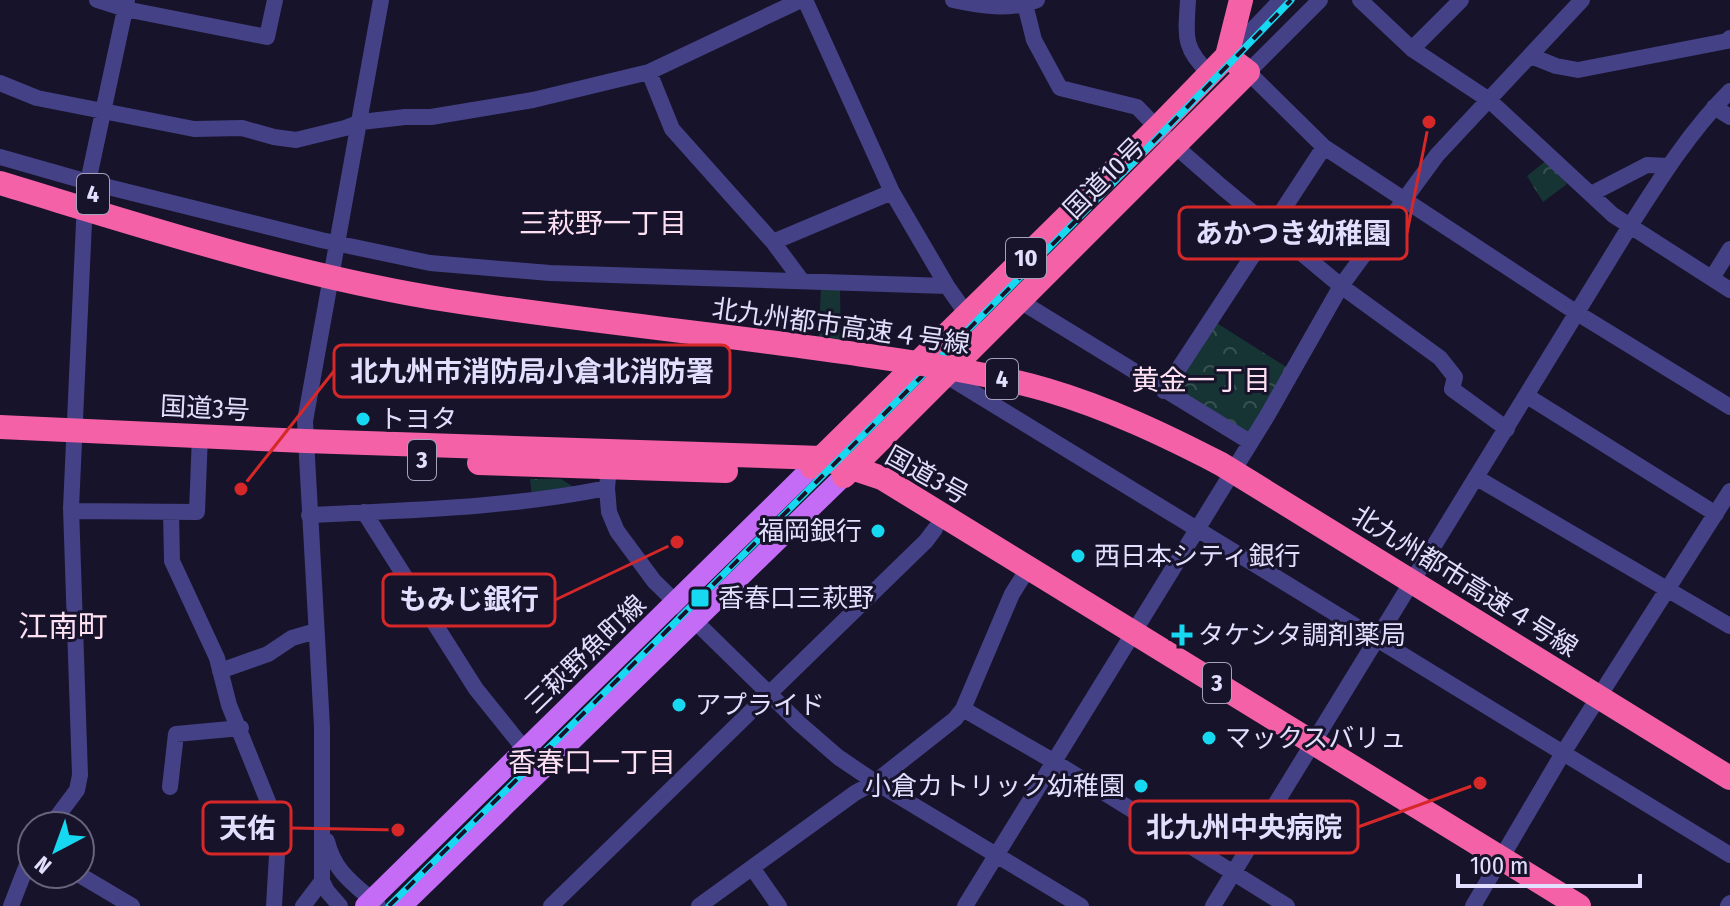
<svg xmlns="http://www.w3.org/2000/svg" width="1730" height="906" font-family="'Fira Sans Condensed','Noto Sans JP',sans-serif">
<defs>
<pattern id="forest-crowns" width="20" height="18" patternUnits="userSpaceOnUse" patternTransform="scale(2)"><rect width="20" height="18" fill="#163433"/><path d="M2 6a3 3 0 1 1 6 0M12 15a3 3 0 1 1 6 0" fill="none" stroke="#385151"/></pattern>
</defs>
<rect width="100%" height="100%" fill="#17132a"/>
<path fill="url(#forest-crowns)" d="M1547 160 1567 184 1543 202 1527 176Z
M821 288 840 289 841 359 818 356Z
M1215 322 1288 368 1248 434 1171 386Z
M530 479H561L580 491 532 497Z"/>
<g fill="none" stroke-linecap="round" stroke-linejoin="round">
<path stroke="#444186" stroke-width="16" d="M97 0 125 9 267 37 275 0
M805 0 892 192 947 286 973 323
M953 0C980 6 1010 11 1037 0
M1024 0 1034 40 1060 88 1137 107 1175 146 1222 187 1341 286 1440 358 1455 377 1452 389 1507 429
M1188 0C1186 35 1182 48 1210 74
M1320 0 1248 72 1324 147 1577 313 1730 407
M1360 0 1412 49 1489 100 1613 215 1730 290
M1412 49 1461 0
M1231 52 1281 0
M1531 56 1556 66 1578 70 1727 41 1730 38
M649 72 672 129 773 242 802 281
M0 83 37 98 194 129 242 128 274 137 296 140 345 128 361 122 405 117H431L533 100 649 72 801 0
M1714 107 1730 117
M0 157 88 182 321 240 430 263 550 273 947 286
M1591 194 1647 165 1669 166
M773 242 892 192
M1712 278 1730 249
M1020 301 1250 442
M945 375 1730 855
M1164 391 1324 147
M1527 396 1716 514
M1477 478 1730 626
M607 488 609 512 617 531 654 581 800 724 838 757 875 782 1081 906
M72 511 197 512 200 435
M171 512 172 561 217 658 229 705 271 809 278 838 274 906
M364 512 476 689 525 750
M309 515C408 510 509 508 607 488L608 477
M220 671 268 654 292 638 316 631
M963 709 1053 761 1287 906
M170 787 176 734 241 728
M50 826 77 790 80 775 71 508 84 222 88 182 127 0
M327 841C334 872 355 885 378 905
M753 869 779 906
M78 874 132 906
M11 906 32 852
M303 906 322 881
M340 906 327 891 322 881V727L305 421 381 0
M551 906 926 541 935 529
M699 906 855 793 875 782 955 719 963 709 1012 594 1029 567
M965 906 1267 416 1341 286 1437 155 1582 0
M1213 906 1630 226C1660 179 1690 131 1730 91
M1473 906 1563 753 1730 491
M1728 906 1730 903"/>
<path stroke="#c46cf6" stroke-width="20" d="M365 906 807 472
M402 906 844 476"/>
<path stroke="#f561a6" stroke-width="24" d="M0 427 305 441 822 458 882 478 1579 906
M479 463 726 471
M812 467 1157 128 1227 56 1241 0
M844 476 1248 72 1227 56"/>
<defs>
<path id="rail" d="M389 906C692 606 995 307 1291 0"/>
</defs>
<use href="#rail" stroke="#16d8f1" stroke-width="7"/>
<use href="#rail" stroke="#17132a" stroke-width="4" stroke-dasharray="12" stroke-linecap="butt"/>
<path stroke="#f561a6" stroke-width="24" d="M0 183C149 228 298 277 453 301 582 321 712 333 842 352 911 362 980 371 1047 390 1108 408 1165 435 1221 464L1730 778"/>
</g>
<g fill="#16d8f1" stroke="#17132a" stroke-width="3">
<circle cx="363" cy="419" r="8"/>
<circle cx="878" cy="531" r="8"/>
<circle cx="1078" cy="556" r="8"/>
<rect x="690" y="588" width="20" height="20" rx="4"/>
<path d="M1178 623h8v8h8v8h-8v8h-8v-8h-8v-8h8z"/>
<circle cx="679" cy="705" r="8"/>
<circle cx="1209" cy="738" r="8"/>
<circle cx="1141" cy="786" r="8"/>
</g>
<g text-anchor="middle" stroke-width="6" stroke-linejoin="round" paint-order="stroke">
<g fill="#17132a" stroke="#a5a1be" stroke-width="2">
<rect x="77" y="174" width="32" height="40" rx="6"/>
<rect x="1006" y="238" width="40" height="40" rx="6"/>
<rect x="986" y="359" width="32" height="40" rx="6"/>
<rect x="408" y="440" width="28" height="40" rx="6"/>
<rect x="1203" y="663" width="28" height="40" rx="6"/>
</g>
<g font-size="24" font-weight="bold" fill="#e2defd">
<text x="93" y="202">4</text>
<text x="1026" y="266">10</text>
<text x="1002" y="387">4</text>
<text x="422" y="468">3</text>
<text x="1217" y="691">3</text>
</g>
<g font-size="26" fill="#e2defd" stroke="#17132a">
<text transform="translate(1104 178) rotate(-45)" y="9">国道10号</text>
<text transform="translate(841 326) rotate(8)" y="9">北九州都市高速４号線</text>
<text transform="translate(205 408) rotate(3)" y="9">国道3号</text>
<text transform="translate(927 475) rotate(29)" y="9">国道3号</text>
<text transform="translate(1465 581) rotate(32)" y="9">北九州都市高速４号線</text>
<text transform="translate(585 654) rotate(-44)" y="9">三萩野魚町線</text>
</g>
<g font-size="26" fill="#e2defd" stroke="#17132a" text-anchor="start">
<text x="379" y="428">トヨタ</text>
<text x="862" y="540" text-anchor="end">福岡銀行</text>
<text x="1094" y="565">西日本シティ銀行</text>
<text x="718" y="607">香春口三萩野</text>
<text x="1198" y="644">タケシタ調剤薬局</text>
<text x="695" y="714">アプライド</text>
<text x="1225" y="747">マックスバリュ</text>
<text x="1125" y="795" text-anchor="end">小倉カトリック幼稚園</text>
</g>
<g font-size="28" fill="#fde0f2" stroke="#17132a">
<text x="603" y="233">三萩野一丁目</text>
<text x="1201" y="390">黄金一丁目</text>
<text x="592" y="772">香春口一丁目</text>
</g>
<g font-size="30" fill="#fde0f2" stroke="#17132a">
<text x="63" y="637">江南町</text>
</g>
</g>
<path fill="none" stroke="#d62828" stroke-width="3" d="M1429 122L1407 233M241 489L334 371M677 542L555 600M1480 783L1358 827M398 830L291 828"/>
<g fill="#d62828" stroke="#17132a" stroke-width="3">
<circle cx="1429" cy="122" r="8"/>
<circle cx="241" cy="489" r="8"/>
<circle cx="677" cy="542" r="8"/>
<circle cx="1480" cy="783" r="8"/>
<circle cx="398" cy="830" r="8"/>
</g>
<g fill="#17132a" stroke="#d62828" stroke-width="3">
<rect x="1179" y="207" width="228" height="52" rx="8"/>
<rect x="334" y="345" width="396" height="52" rx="8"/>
<rect x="383" y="574" width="172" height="52" rx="8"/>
<rect x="1130" y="801" width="228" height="52" rx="8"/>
<rect x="203" y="802" width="88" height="52" rx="8"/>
</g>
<g font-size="28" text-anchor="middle" font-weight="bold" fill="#e2defd">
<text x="1293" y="243">あかつき幼稚園</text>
<text x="532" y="381">北九州市消防局小倉北消防署</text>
<text x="469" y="609">もみじ銀行</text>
<text x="1244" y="837">北九州中央病院</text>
<text x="247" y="838">天佑</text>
</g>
<g transform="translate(56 850) rotate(221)"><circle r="38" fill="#17132a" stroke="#68647e" stroke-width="2"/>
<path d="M0-6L14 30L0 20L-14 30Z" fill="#16d8f1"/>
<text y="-12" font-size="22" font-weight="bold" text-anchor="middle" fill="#e2defd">N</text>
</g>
<path d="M1458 874v12h182v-12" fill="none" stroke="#e2defd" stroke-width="4"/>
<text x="1470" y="874" font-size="24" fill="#e2defd" stroke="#17132a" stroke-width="6" paint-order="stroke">100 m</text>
</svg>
